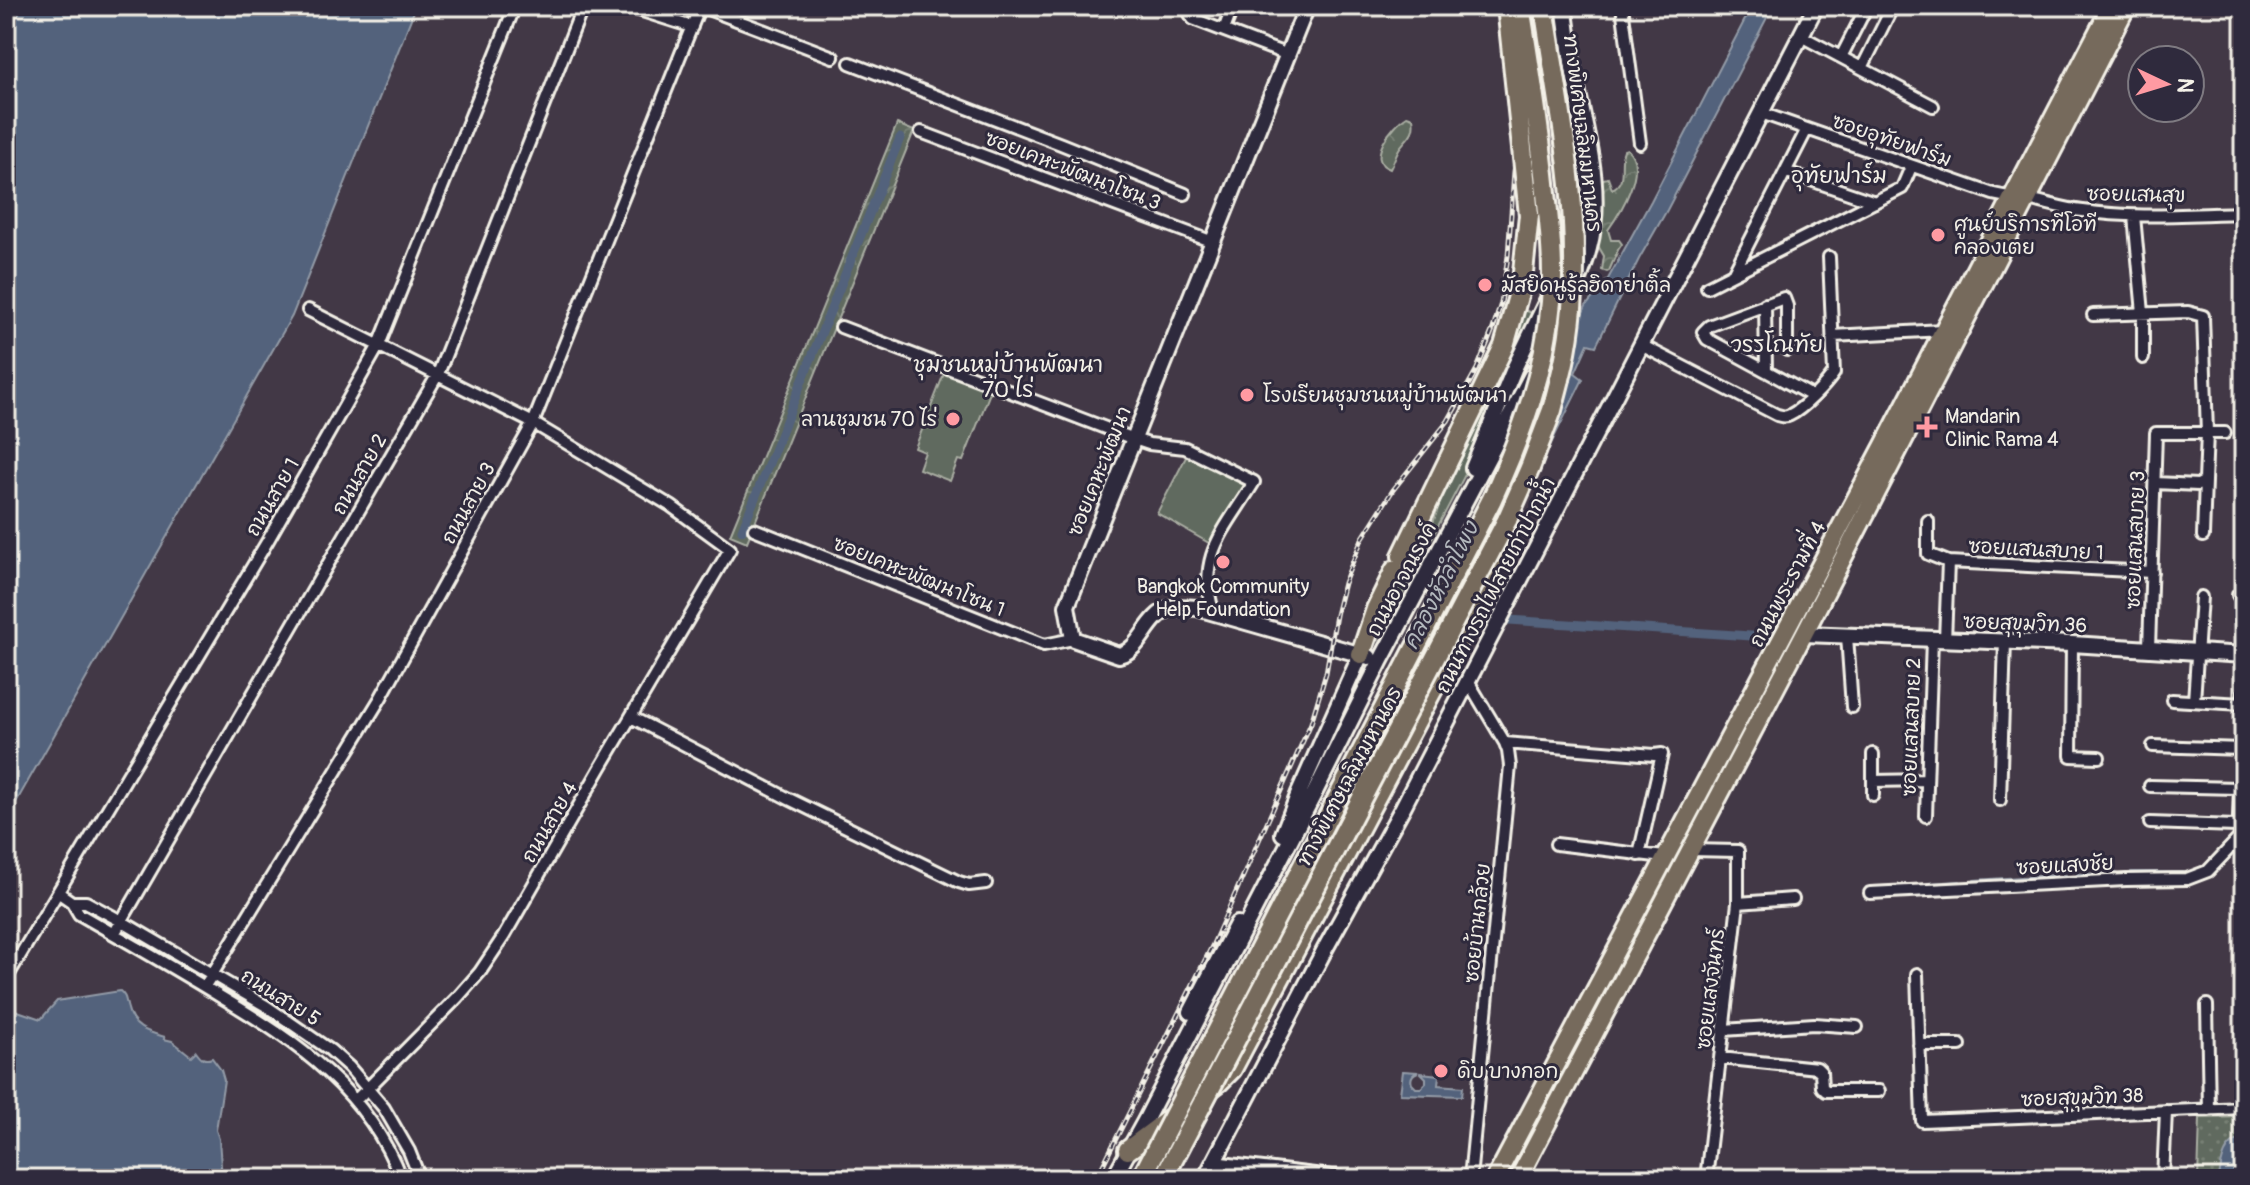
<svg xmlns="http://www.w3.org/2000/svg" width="2250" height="1185" font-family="Pangolin,'Playpen Sans Thai',sans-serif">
<defs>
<pattern id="forest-crowns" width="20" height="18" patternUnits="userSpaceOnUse" patternTransform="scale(2)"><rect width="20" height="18" fill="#606a5e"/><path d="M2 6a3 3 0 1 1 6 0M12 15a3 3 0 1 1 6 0" fill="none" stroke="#778075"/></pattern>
<pattern id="garden-dots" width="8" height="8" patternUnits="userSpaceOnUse" patternTransform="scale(2)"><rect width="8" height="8" fill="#606a5e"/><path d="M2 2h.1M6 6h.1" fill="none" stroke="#778075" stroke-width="1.8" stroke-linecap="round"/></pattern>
</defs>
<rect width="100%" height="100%" fill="#423846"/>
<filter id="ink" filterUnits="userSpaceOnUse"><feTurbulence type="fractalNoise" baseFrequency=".0125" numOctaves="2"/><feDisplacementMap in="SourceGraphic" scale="16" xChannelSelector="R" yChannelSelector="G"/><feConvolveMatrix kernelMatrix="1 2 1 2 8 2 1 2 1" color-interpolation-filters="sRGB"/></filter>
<g filter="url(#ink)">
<path fill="#606a5e" stroke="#aaaea3" stroke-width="2" d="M1521 309 1535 314 1468 469 1372 652 1368 648 1434 520 1450 472Z
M945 371 991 390 963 461 958 460 950 481 919 469 925 452 915 448Z
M1187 455 1249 485 1214 546 1157 513Z"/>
<path fill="url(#forest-crowns)" stroke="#aaaea3" stroke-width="2" d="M1407 116 1413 118C1416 134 1407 137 1399 149 1395 156 1394 162 1390 169 1364 161 1393 124 1407 116Z
M897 124 914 131 747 542 730 535Z
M1627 149C1649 167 1620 213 1608 230L1611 240H1619L1622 244 1618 250 1609 271 1607 272 1602 270 1604 256 1597 244 1601 224 1602 182 1603 179 1608 178 1612 189C1628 182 1618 164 1624 150Z"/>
<path fill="url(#garden-dots)" stroke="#aaaea3" stroke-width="2" d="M2244 1117V1179H2198L2200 1118Z"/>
<path fill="#52627c" stroke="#939ba7" stroke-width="2" d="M6 6H416L292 316 6 820Z
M1752 6H1773L1667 210 1639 259 1596 346 1588 344 1575 373 1583 379 1539 468 1513 530 1172 1179H1131L1387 685 1496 498 1586 306 1608 279 1651 201Z
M120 991C127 997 125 1000 128 1009 132 1028 148 1032 165 1037L164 1039 172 1041 191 1056 196 1051C201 1058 204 1061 212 1058L221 1070 224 1080 216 1130 219 1139 222 1179H6V1007L41 1019 57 1001Z
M1403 1071 1418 1072C1412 1074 1410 1078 1412 1084L1416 1088H1421L1426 1083V1078L1421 1073 1439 1075 1438 1085 1463 1087 1462 1096 1400 1094Z
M2244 1139V1156L2241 1157 2238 1166 2241 1173 2242 1179H2219C2221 1162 2224 1141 2244 1139Z"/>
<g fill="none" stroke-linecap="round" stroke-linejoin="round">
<path stroke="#939ba7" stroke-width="2" d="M2131 872H2184
M2077 874 2117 873
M2063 875H2066
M1974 880 2056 875
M1928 883 1960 881
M1866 887 1914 884"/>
<path stroke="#52627c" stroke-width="9" d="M742 530 900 138
M1509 620 1766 637
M1213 1179 1220 1171 1228 1172"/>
<defs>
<path id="street" d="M626 6 692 27
M700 6 833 57
M1188 6 1189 12 1193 19 1288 55
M1622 6 1640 143
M1224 30 1233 6
M1801 36 1933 106
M1841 57 1867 6
M850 63 1061 144 1185 194
M1862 68 1893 6
M1761 113 1993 194 2013 198
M921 132 1213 242
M1787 172 1875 202
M2028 199C2047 203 2064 209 2083 211 2136 219 2190 214 2244 213
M2134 216 2143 313V358
M1734 272 1807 129
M1707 287 1902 188 1911 167
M1765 304 1766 371
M308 310 533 423 671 506 730 549 601 767 504 936 480 972 458 997 356 1100
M2093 315 2188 312 2203 316 2207 433 2205 481 2198 485 2155 483
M841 327 1134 439 1149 444 1185 448 1254 482C1226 529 1195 556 1214 614
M1833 336 1943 330
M1641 345 1777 415C1783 416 1784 418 1790 415 1803 409 1826 385 1834 373L1829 257
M1787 350V306L1784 298 1709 326 1703 332 1707 339 1812 396
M2242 434H2244
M1928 521V554L1948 562
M754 529 1044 645 1073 639
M2203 536 2205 481
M2238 595H2244
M1847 636 1852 707
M1945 640 1948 562 2152 572
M2072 644 2071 756 2099 757
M2149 648 2156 433H2225
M1468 681 1505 743 1508 751 1510 766 1470 1179
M2244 682 2239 817 2244 826
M2172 700 2243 704
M2194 701 2201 597
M631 717 789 799 959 882 969 885 986 883
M1505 743 1654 755 1662 754 1639 855
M2153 746 2241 749
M1873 754V795
M1873 781 1927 780
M2150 786 2239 788
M2000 800 2005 641
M1926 816 1932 639
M2150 823 2236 826 2241 823
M1556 844 1664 857
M1690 850 1738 851V903L1706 1179
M59 893 72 902 79 914C126 941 174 968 221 997 298 1043 368 1091 401 1179
M1870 893 2126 880 2187 879 2208 871 2244 833
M72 902H86L121 921 266 1006 330 1050 349 1067 384 1108 409 1151 420 1179
M1738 903 1793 899
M114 934 438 374 583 6
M1917 974 1922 1121 2244 1108
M6 979 267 542 379 345 515 6
M205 986 380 699 533 423 700 6
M2207 1005 2209 1110
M1723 1030 1814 1024 1857 1027
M1919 1045H1960
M1720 1058 1817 1068 1821 1072 1822 1087 1826 1091H1879
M2163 1179 2166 1111"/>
<path id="secondary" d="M1307 6 1067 606 1073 639 1119 655C1142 650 1146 616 1171 608 1179 606 1189 608 1197 608L1369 657
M1551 338C1565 309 1581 280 1589 248 1604 192 1586 134 1575 79 1570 55 1568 30 1564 6
M1473 468 1514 369 1576 241 1582 207 1574 113
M1804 634 2072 644 2244 655
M1283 834 1299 793 1361 654
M1191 1012 1237 924
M1213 1164 1340 1179
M1113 1179 1145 1121 1314 794 1380 662 1534 371
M1205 1179 1325 949 1403 807 1816 6"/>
<path id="primary" d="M1495 1179 1884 445 2111 6
M1518 1179 1804 634 2127 6"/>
<path id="highway" d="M1402 556 1504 346 1522 282
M1361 654 1376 609 1395 570
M1128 1150 1219 1082 1232 1069 1460 638 1495 560 1507 520 1530 468 1552 410 1560 379"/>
</defs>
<use href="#street" stroke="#f4f1e8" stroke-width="16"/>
<use href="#secondary" stroke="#f4f1e8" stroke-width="20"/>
<use href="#primary" stroke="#f4f1e8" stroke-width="22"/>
<use href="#highway" stroke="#f4f1e8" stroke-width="24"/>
<use href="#street" stroke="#2f2a3d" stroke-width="10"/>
<use href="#secondary" stroke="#2f2a3d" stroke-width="14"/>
<use href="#primary" stroke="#766a5c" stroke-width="16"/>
<use href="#highway" stroke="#766a5c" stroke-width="18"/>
<defs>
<path id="rail" d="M1096 1179 1213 944 1311 723 1326 673 1336 615 1344 583 1362 539 1393 490 1448 421 1477 369 1493 329 1501 303 1508 256 1514 172 1529 55 1530 6"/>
</defs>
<use href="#rail" stroke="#f4f1e8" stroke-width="5"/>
<use href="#rail" stroke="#2f2a3d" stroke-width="2" stroke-dasharray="6" stroke-linecap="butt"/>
<defs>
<path id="highway-bridge" d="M1507 6 1529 215 1522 282
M1544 6C1562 129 1592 256 1560 379
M1141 1179 1492 499C1521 436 1545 372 1551 302 1554 266 1550 229 1546 193 1540 130 1530 68 1520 6
M1163 1179 1507 520"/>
</defs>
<use href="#highway-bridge" stroke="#f4f1e8" stroke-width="24" stroke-linecap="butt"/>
<use href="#highway-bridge" stroke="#766a5c" stroke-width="18"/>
</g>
</g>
<g fill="#ff9aa2" stroke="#2f2a3d" stroke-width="3">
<circle cx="1938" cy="235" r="8"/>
<circle cx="1485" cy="285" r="8"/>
<circle cx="1247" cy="395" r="8"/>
<circle cx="953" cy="419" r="8"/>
<path d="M1923 415h8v8h8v8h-8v8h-8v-8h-8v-8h8z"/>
<circle cx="1223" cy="562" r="8"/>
<circle cx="1441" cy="1071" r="8"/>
</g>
<g text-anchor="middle" stroke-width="6" stroke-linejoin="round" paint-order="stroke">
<g font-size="20" fill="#f4f1e8" stroke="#2f2a3d">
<text transform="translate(1583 133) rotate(83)" y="7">ทางพิเศษเฉลิมมหานคร</text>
<text transform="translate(1892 140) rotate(19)" y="7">ซอยอุทัยฟาร์ม</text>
<text transform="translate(1073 170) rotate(21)" y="7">ซอยเคหะพัฒนาโซน 3</text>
<text transform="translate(2136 194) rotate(1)" y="7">ซอยแสนสุข</text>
<text transform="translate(1099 471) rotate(-68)" y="7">ซอยเคหะพัฒนา</text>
<text transform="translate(359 474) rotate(-60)" y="7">ถนนสาย 2</text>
<text transform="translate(272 497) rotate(-60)" y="7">ถนนสาย 1</text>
<text transform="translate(468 503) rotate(-61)" y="7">ถนนสาย 3</text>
<text transform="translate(2135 540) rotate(-88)" y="7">ซอยแสนสบาย 3</text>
<text transform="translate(2036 549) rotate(3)" y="7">ซอยแสนสบาย 1</text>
<text transform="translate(919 576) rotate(22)" y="7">ซอยเคหะพัฒนาโซน 1</text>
<text transform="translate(1401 579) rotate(-62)" y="7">ถนนอาจณรงค์</text>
<text transform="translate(1787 584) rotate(-62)" y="7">ถนนพระรามที่ 4</text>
<text transform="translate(1495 585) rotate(-63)" y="7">ถนนทางรถไฟสายเก่าปากน้ำ</text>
<text transform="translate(2025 623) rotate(2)" y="7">ซอยสุขุมวิท 36</text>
<text transform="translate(1911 727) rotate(-88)" y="7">ซอยแสนสบาย 2</text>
<text transform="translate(1349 776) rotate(-62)" y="7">ทางพิเศษเฉลิมมหานคร</text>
<text transform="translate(549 822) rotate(-60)" y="7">ถนนสาย 4</text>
<text transform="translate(2065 865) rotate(-3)" y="7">ซอยแสงชัย</text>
<text transform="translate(1477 923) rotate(-84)" y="7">ซอยบ้านกล้วย</text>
<text transform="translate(1710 989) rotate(-83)" y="7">ซอยแสงจันทร์</text>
<text transform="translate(281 997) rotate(32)" y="7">ถนนสาย 5</text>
<text transform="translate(2082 1097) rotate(-2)" y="7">ซอยสุขุมวิท 38</text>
</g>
<g font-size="20" fill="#f4f1e8" stroke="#2f2a3d" text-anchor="start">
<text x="1954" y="231">ศูนย์บริการทีโอที<tspan x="1954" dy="23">คลองเตย</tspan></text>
<text x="1501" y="292">มัสยิดนูรู้ลฮิดาย่าติ้ล</text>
<text x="1263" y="402">โรงเรียนชุมชนหมู่บ้านพัฒนา</text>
<text x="1945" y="423">Mandarin<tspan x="1945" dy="23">Clinic Rama 4</tspan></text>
<text x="937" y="426" text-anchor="end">ลานชุมชน 70 ไร่</text>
<text x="1223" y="593" text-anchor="middle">Bangkok Community<tspan x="1223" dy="23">Help Foundation</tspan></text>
<text x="1457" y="1078">ดิบ บางกอก</text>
</g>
<g font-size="22" fill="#f4f1e8" stroke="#2f2a3d">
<text x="1839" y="183">อุทัยฟาร์ม</text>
<text x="1777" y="352">วรรโณทัย</text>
<text x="1008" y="372">ชุมชนหมู่บ้านพัฒนา<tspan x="1008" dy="25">70 ไร่</tspan></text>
</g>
<g font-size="22" font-style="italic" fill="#b3b8bd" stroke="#2f2a3d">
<text transform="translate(1440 585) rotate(-63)" y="8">คลองหัวลำโพง</text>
</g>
</g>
<rect width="2250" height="1185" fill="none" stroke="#2f2a3d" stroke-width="32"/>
<rect x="16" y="16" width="2218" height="1153" fill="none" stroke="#f4f1e8" stroke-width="3" filter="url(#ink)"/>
<g transform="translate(2166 84) rotate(94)"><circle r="38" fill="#2f2a3d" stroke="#7e7a81" stroke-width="2"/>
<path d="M0-6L14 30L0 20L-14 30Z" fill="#ff9aa2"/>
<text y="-12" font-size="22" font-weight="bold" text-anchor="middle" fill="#f4f1e8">N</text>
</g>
</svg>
